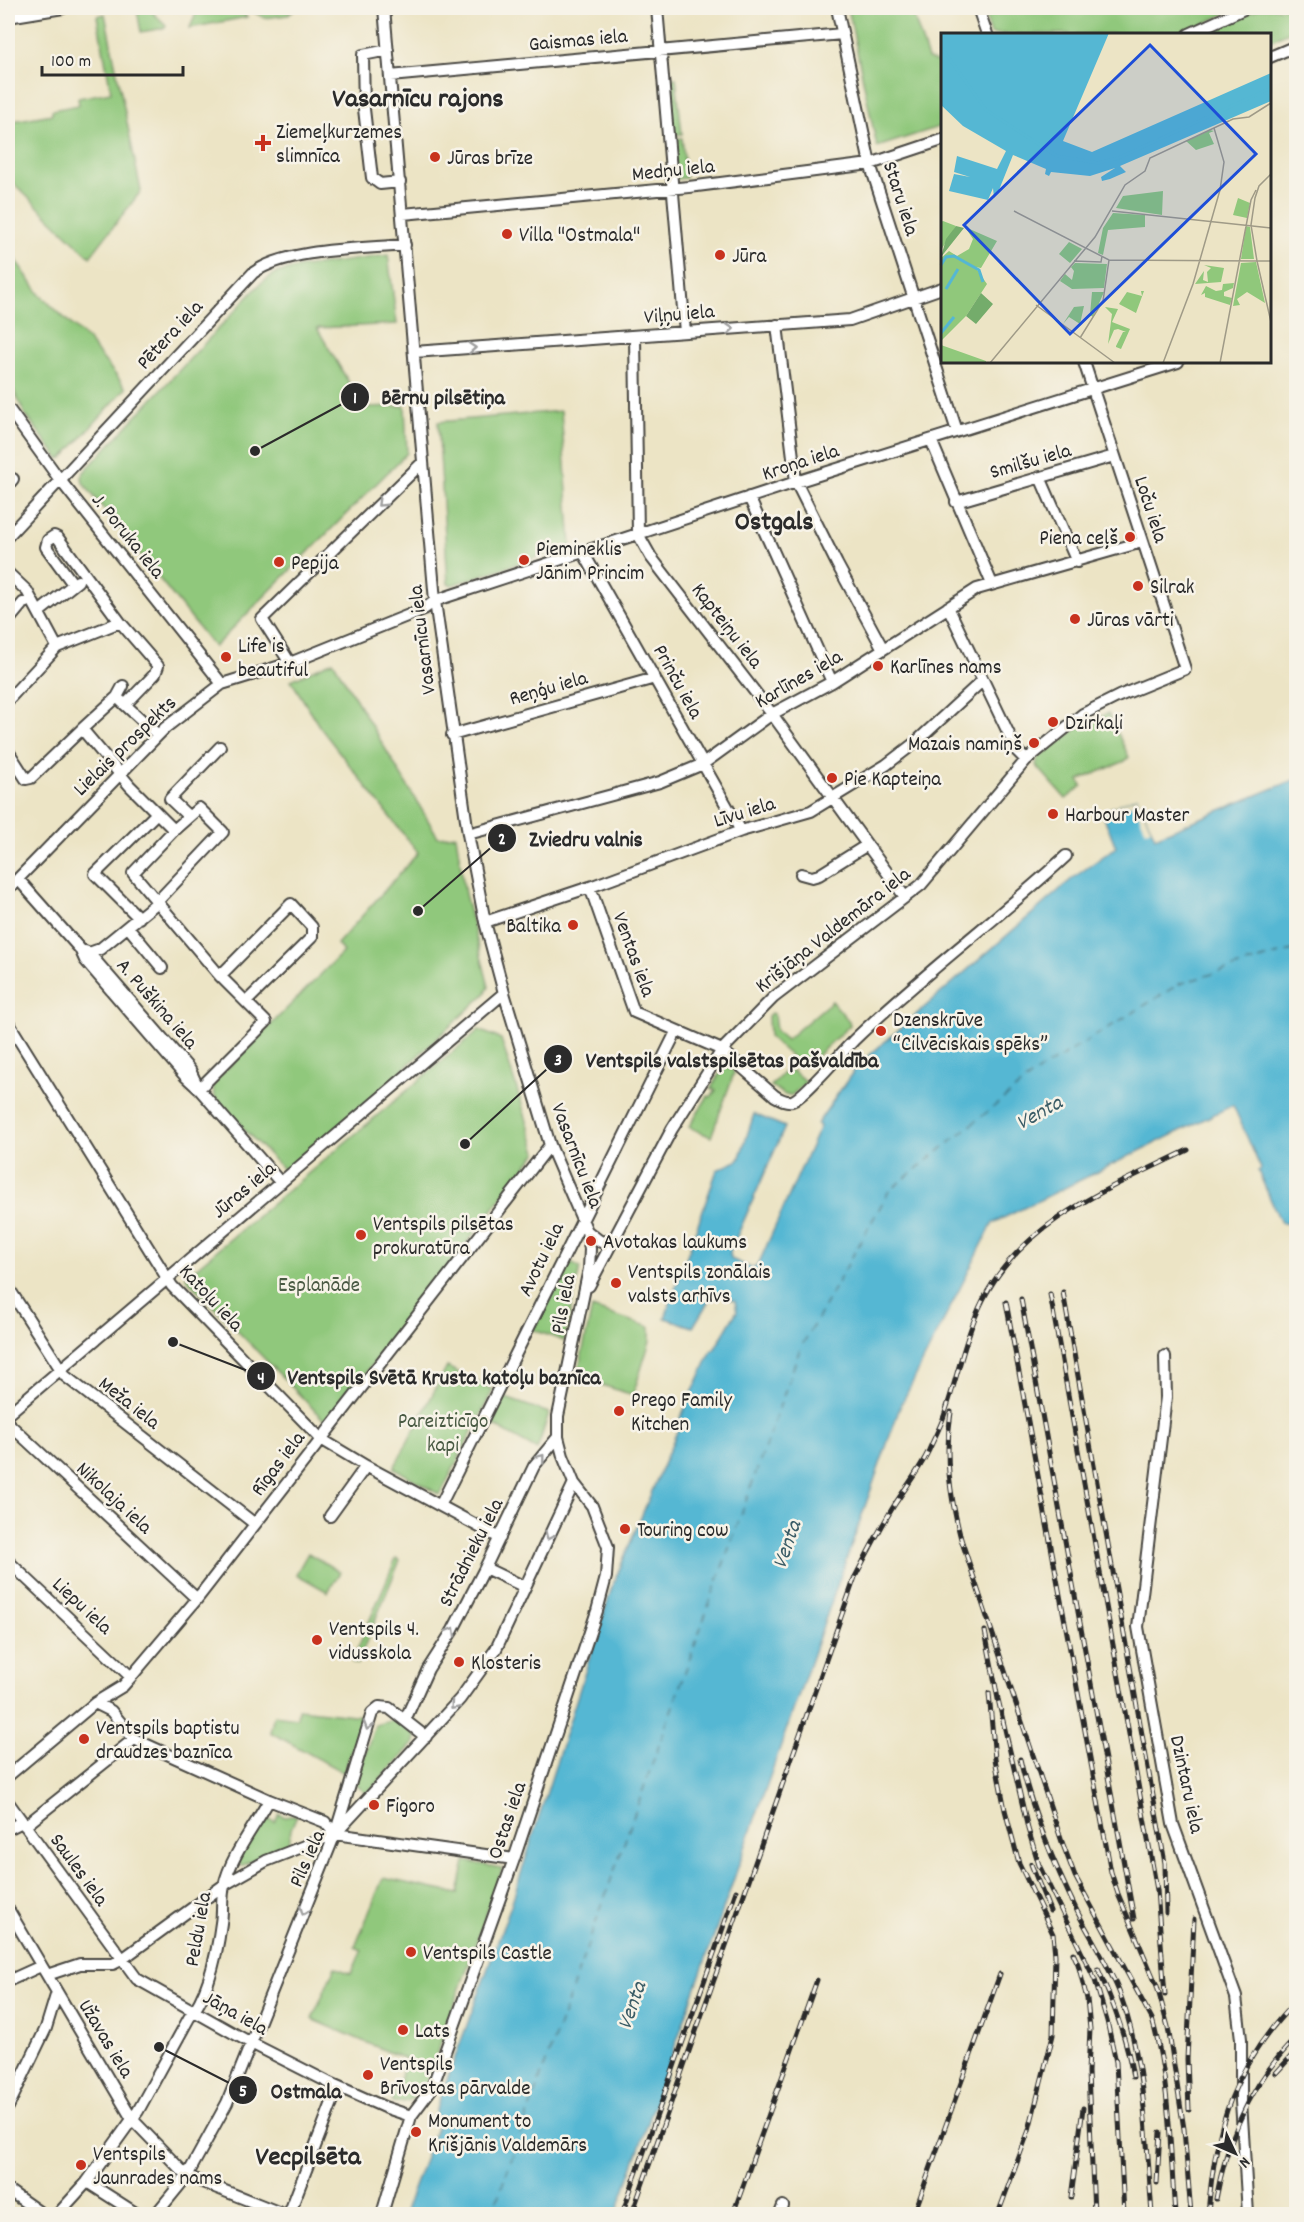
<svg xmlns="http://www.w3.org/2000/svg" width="1304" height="2222" font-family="Dekko,sans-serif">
<rect width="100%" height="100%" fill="#f7f3e8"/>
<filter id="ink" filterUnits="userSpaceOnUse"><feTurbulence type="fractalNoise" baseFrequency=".0167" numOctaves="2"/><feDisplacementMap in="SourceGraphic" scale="12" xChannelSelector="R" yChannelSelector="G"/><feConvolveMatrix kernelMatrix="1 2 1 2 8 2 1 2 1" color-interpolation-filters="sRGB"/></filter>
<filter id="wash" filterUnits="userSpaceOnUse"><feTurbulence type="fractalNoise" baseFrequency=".008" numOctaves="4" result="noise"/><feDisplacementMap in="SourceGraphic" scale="24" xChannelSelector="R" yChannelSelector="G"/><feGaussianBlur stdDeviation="1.35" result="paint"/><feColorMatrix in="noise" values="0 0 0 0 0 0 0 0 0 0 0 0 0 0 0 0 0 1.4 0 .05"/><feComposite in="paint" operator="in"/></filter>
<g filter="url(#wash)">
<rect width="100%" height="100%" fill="#ece4c5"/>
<path fill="#90c87b" stroke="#5e7a53" stroke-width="1.5" d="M148 8 166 25 165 28 141 32 137 10Z
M198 8H239L247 17 190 28Z
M247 8H296L287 15 264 18Z
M848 8H911L928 59 942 64V126L877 147Z
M983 8H1239L1180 34H991Z
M1260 8H1296V28L1270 41V34H1203Z
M105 14 141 191 90 257 10 180 8 167V122L52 114V110L79 105 78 98 111 92 97 16Z
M676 78 682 134 672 135 666 79Z
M682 138 686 178 676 179 672 139Z
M8 249 40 295 88 340 126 388 63 458 59 459 25 414 8 378Z
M388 255 397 324 317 328 363 407 405 406 407 453 214 647 83 483 82 477 84 472 261 283 276 273 296 268Z
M561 411 571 546 452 585 448 584 438 422Z
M333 661 438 837 456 835 465 894 489 987 485 994 332 1135 283 1173V1169L216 1101 212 1084 343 952 337 944 418 853 319 726 291 680Z
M1108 713 1129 757 1125 761 1079 780 1082 786 1066 799 1036 765 1038 758 1080 726Z
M832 1001 849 1021 850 1025 806 1066 795 1060 769 1037 768 1016 771 1013 774 1014 776 1031 786 1040Z
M479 1030 501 1039 537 1152 327 1423 185 1277Z
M725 1065 732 1069 734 1073 711 1137 689 1127 708 1096 711 1097 716 1090 711 1088Z
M785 1071H793L806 1082 792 1095H785L771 1086Z
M564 1259 580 1268 564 1341 531 1329Z
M592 1308 650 1327V1341L633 1395 577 1377Z
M447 1367 493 1390 440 1495 394 1468Z
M500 1396 549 1413 537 1450 488 1422Z
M308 1553 340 1572 328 1592 296 1574Z
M396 1558 400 1560 357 1664 352 1662Z
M298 1709 363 1716 344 1773 270 1732 274 1715 297 1718Z
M397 1719 415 1735 414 1743 367 1794 355 1784 375 1725Z
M279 1814 285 1817 297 1815 291 1829 289 1844 241 1866 237 1860 267 1819 275 1822Z
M465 1861 502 1868 501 1873 426 2084C416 2098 409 2104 391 2102L407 2060 312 2019 335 1967 351 1974 362 1950 355 1947 383 1878 458 1894Z"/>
<path fill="#55b7d3" stroke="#40717f" stroke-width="1.5" d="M1296 779V1224L1281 1223 1258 1171 1261 1169 1233 1105 993 1223 900 1407 616 2214H404L437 2125 435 2112 511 1905 613 1584 681 1422 679 1421 712 1350H714L737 1311 735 1301 719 1294 711 1297 693 1327 665 1318 717 1170 739 1160 754 1114 785 1127 730 1252 731 1259 751 1268 758 1265 820 1126 817 1124 857 1066 1073 878 1116 847 1102 812 1137 797 1155 837Z"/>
<path fill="#ece4c5" d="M1137 797 1151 829 1146 831 1134 804 1110 813 1109 809Z"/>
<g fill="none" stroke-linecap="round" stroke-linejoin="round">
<path stroke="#3a5c66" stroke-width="1.5" stroke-dasharray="8 6" stroke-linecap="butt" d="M492 2214 800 1349 889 1191 1037 1072 1179 984 1296 949"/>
</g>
</g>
<g filter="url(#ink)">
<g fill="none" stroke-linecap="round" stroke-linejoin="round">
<defs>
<path id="minor" d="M657 8 685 332
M837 8 870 164 957 431
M978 8 987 34
M8 17 63 8
M1189 34 1246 8
M388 50 363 55 364 109 372 178 380 184 400 182
M1270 57 1296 46
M390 76 842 34
M403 214 689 187 870 164 942 140
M777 325 796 482 837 564 883 649
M635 337 638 534 651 557 772 714 905 897
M414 352 850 320 942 288
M8 408 60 480 222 684
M931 440 992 584
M1040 477 1077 562
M8 485 13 479
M749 497 832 682
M956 502 1114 456
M8 536 253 273C288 248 361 249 405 245
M583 552 741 831
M8 573 27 591 57 647
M73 584 46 547 48 540 54 536 58 538 120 622 158 666 155 674 125 705
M948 607 1017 751 1026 760
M39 612 78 581
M8 621 23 603 32 600
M290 663 262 619 423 462
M8 700 57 647 120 622
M121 701 158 735
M82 729 117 697 123 686
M452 735 655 678
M8 751 26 779 31 778 82 729 130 786 157 813 95 874 139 918
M157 813 174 830 133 873 220 976 266 1022 199 1089
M188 816 170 799 220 747
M468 834 660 782 703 764 772 714 832 682 977 589 1142 542
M801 874 812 877 819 875 867 845
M18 879 80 949 85 960 185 1076 199 1089 281 1183
M590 887 634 1012 722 1050 775 1096C780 1099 786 1102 792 1101 803 1098 843 1051 854 1040 921 975 998 919 1066 856
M8 889 165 728 222 684 290 663 424 609 435 601 446 597 796 482 1178 362
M485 922 590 887 741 831 811 811 886 765 916 742 982 681
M128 927 162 968
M85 951 89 953 190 1070 196 1083
M89 953 100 949 154 905 223 832 199 808 174 830
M220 976 291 904 312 927V937L246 1002
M8 1022 172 1286 321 1439 366 1466 500 1538
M587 1231 601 1242 614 1239
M589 1286 672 1129 722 1050 773 998 921 885 1026 760 1083 714 1119 696 1185 669 1084 362
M8 1287 65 1376 255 1524
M1165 1356 1166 1397 1138 1627 1173 1824 1236 1997 1241 2039V2101L1248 2214
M8 1414 504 993
M8 1423 197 1599
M441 1504 676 1032
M330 1516 366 1466
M8 1561 131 1677
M485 1568 525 1587
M95 1703 111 1711 134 1739 269 1800 325 1822 335 1834
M405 1720 428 1669 453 1630 485 1568 534 1466 558 1437
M8 1776 95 1703 123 1686 131 1677 197 1599 550 1145
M8 1802 137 1979 251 2043 328 2082 384 2107 411 2116
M25 1826 134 1739
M8 1829 22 1822
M336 1831 372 1713 379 1707 389 1708 426 1737
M8 1909 132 2119 187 2176 283 2214
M47 1975 80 1964H113L121 1960 224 1885 266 1861 335 1834 514 1859
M8 1981 41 1966
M8 2107 46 2028 57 1992
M87 2182 137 2214
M8 2190 42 2214
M58 2214 87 2182 138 2111 189 2018C209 1994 217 1954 221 1923 223 1911 221 1898 224 1886 230 1857 255 1826 269 1800
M156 2214 187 2176 227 2103 335 1834 460 1699 496 1649 574 1483
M289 2214 338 2087
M382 2214 411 2116 432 2088 514 1859 597 1611 606 1577 608 1547 592 1506 574 1483 563 1456 558 1437V1416L589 1269 590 1249 587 1231 550 1145 504 993 485 922 468 834 435 601 384 8
M780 2214 783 2206"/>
</defs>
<use href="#minor" stroke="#484742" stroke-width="14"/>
<use href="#minor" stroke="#fff" stroke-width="10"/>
<defs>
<path id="rail" d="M1063 1292 1165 1863 1166 1913
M1050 1294 1157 1890 1165 1995
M1021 1299 1134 1919
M1006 1302 1111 1872 1118 1894 1157 1986 1168 2027 1184 2129 1191 2214
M951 1412C944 1455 950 1496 961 1539L1062 1842 1075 1876 1152 2019C1170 2082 1170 2149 1175 2214
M985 1631 998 1699 1028 1829 1039 1865 1095 1980 1107 2021 1116 2062 1124 2214
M989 1693 995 1759 1005 1810 1019 1863 1053 1934 1055 1955 1053 2035 1029 2130 998 2214
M1020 1759C1032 1813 1054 1864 1078 1913 1092 1940 1109 1966 1120 1994 1146 2065 1146 2140 1152 2214
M1031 1864 1050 1911
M1073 1953 1078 1964 1087 1999 1090 2029 1088 2072 1094 2214
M1098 1969C1114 2004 1127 2039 1133 2077
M1276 2073 1296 2051
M1189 2110 1187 2059 1194 1919
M1157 2183 1160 2132
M1071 2197 1083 2108
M1216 2199C1227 2139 1252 2081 1296 2038
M622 2214 736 1891
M632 2214 855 1577C868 1552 880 1528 895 1504 906 1487 920 1469 929 1450 934 1438 941 1426 945 1413 958 1375 965 1336 983 1300 1023 1220 1113 1187 1188 1150
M733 2214 817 1980
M914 2214 1000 1974
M1208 2214C1215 2126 1233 2066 1296 2001"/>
</defs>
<use href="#rail" stroke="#2b2b2b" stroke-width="5"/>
<use href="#rail" stroke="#f7f3e8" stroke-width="3" stroke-dasharray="9" stroke-linecap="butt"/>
</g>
<defs><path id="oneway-chevron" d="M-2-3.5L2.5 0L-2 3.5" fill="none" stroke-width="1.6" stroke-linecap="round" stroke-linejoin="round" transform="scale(1.5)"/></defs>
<g stroke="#a0a0a0">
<use href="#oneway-chevron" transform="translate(730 329) rotate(-4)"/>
<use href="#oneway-chevron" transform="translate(472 348) rotate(-4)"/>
<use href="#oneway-chevron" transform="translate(381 503) rotate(136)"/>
<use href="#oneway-chevron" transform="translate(541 1458) rotate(-52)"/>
<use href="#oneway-chevron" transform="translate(549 1536) rotate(115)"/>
<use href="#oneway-chevron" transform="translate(452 1631) rotate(-60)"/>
<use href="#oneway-chevron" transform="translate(454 1706) rotate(131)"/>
<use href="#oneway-chevron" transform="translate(368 1726) rotate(107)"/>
<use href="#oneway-chevron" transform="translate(304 1911) rotate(112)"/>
</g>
</g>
<g fill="#c8321e" stroke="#f7f3e8" stroke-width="2">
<path d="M260 134h6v6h6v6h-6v6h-6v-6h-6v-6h6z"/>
<circle cx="435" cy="157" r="6"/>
<circle cx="507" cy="234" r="6"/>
<circle cx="720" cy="255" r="6"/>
<circle cx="1130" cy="537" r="6"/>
<circle cx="524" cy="560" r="6"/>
<circle cx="279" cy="562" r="6"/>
<circle cx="1138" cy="586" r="6"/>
<circle cx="1075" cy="619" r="6"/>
<circle cx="226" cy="657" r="6"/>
<circle cx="878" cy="666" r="6"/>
<circle cx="1053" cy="722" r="6"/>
<circle cx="1034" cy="743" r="6"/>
<circle cx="832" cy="778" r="6"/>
<circle cx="1053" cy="814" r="6"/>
<circle cx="573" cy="925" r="6"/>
<circle cx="881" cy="1031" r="6"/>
<circle cx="361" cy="1235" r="6"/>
<circle cx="591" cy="1241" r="6"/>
<circle cx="616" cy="1283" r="6"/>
<circle cx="619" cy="1411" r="6"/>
<circle cx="625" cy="1529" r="6"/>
<circle cx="317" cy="1640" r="6"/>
<circle cx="459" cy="1662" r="6"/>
<circle cx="84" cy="1739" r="6"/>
<circle cx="374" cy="1805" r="6"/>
<circle cx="411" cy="1952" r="6"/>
<circle cx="403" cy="2030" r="6"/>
<circle cx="368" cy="2075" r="6"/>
<circle cx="416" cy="2132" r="6"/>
<circle cx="81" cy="2165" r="6"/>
</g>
<g text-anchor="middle" stroke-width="5" stroke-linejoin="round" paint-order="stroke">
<g font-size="21" fill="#2b2b2b" stroke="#f7f3e8">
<text transform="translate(578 39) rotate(-5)" y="7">Gaismas iela</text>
<text transform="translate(673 169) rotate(-6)" y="7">Medņu iela</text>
<text transform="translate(902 198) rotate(72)" y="7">Staru iela</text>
<text transform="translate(679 313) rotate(-5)" y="7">Viļņu iela</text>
<text transform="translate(169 334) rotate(-47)" y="7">Pētera iela</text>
<text transform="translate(1030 460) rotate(-16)" y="7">Smilšu iela</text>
<text transform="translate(800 461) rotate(-18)" y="7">Kroņa iela</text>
<text transform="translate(1152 509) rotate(72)" y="7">Loču iela</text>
<text transform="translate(129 535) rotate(51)" y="7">J. Poruka iela</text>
<text transform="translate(728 625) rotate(52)" y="7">Kapteiņu iela</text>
<text transform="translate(421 640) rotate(-97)" y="7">Vasarnīcu iela</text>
<text transform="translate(798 678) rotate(-30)" y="7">Karlīnes iela</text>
<text transform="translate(679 681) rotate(61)" y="7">Prinču iela</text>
<text transform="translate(548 687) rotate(-16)" y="7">Reņģu iela</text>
<text transform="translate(124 745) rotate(-44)" y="7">Lielais prospekts</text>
<text transform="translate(744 811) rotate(-17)" y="7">Līvu iela</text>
<text transform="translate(832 929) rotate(-38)" y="7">Krišjāņa Valdemāra iela</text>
<text transform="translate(635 954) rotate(70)" y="7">Ventas iela</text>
<text transform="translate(158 1003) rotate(49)" y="7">A. Puškina iela</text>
<text transform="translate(578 1155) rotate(69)" y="7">Vasarnīcu iela</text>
<text transform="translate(243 1189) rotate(-40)" y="7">Jūras iela</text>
<text transform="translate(540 1259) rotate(-64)" y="7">Avotu iela</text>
<text transform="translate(212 1297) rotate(47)" y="7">Katoļu iela</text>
<text transform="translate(562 1304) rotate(-79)" y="7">Pils iela</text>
<text transform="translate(130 1402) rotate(38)" y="7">Meža iela</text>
<text transform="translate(277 1463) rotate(-53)" y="7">Rīgas iela</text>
<text transform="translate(115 1497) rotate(43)" y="7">Nikolaja iela</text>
<text transform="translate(470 1552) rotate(-63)" y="7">Strādnieku iela</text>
<text transform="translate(83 1605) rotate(43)" y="7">Liepu iela</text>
<text transform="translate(1188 1784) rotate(78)" y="7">Dzintaru iela</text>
<text transform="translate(506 1820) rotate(-71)" y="7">Ostas iela</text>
<text transform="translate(306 1858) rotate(-66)" y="7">Pils iela</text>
<text transform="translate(80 1869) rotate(54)" y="7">Saules iela</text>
<text transform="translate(197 1929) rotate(-80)" y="7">Peldu iela</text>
<text transform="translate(236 2012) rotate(29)" y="7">Jāņa iela</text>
<text transform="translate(107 2038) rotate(59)" y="7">Užavas iela</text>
</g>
<g font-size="21" fill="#2b2b2b" stroke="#f7f3e8" text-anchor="start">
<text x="276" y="138">Ziemeļkurzemes<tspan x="276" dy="24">slimnīca</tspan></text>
<text x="447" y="164">Jūras brīze</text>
<text x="519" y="241">Villa "Ostmala"</text>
<text x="732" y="262">Jūra</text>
<text x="1118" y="544" text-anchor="end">Piena ceļš</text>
<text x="536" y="555">Piemineklis<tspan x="536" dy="24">Jānim Princim</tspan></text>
<text x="291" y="569">Pepija</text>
<text x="1150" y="593">Silrak</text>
<text x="1087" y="626">Jūras vārti</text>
<text x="238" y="652">Life is<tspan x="238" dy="24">beautiful</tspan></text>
<text x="890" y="673">Karlīnes nams</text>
<text x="1065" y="729">Dzirkaļi</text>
<text x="1022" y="750" text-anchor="end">Mazais namiņš</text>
<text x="844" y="785">Pie Kapteiņa</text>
<text x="1065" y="821">Harbour Master</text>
<text x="561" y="932" text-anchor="end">Baltika</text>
<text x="893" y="1026">Dzenskrūve<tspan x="893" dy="24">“Cilvēciskais spēks”</tspan></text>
<text x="373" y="1230">Ventspils pilsētas<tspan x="373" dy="24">prokuratūra</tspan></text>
<text x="603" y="1248">Avotakas laukums</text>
<text x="628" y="1278">Ventspils zonālais<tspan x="628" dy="24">valsts arhīvs</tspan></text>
<text x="631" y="1406">Prego Family<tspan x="631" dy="24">Kitchen</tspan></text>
<text x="637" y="1536">Touring cow</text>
<text x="329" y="1635">Ventspils 4.<tspan x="329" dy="24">vidusskola</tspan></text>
<text x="471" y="1669">Klosteris</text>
<text x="96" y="1734">Ventspils baptistu<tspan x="96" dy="24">draudzes baznīca</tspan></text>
<text x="386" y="1812">Figoro</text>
<text x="423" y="1959">Ventspils Castle</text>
<text x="415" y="2037">Lats</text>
<text x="380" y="2070">Ventspils<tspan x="380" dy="24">Brīvostas pārvalde</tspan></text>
<text x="428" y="2127">Monument to<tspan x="428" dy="24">Krišjānis Valdemārs</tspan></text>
<text x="93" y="2160">Ventspils<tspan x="93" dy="24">Jaunrades nams</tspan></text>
</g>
<g font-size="21" fill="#495a43" stroke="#f7f3e8">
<text x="319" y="1291">Esplanāde</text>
<text x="443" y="1427">Pareizticīgo<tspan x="443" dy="24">kapi</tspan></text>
</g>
<g font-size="22" font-style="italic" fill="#3a5c66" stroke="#f7f3e8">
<text transform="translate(1038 1111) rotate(-29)" y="8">Venta</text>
<text transform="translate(785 1544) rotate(-71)" y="8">Venta</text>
<text transform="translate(630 2005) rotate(-71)" y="8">Venta</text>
</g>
<g font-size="27" font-weight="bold" fill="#2b2b2b" stroke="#f7f3e8">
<text x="418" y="106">Vasarnīcu rajons</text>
<text x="774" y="529">Ostgals</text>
<text x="308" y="2164">Vecpilsēta</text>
</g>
</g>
<g transform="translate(941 33)">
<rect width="330" height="330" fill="#ece4c5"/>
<path d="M269 97 273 98 268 100 273 111 255 117 245 108ZM222 158 221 182 175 175 182 163ZM297 165 309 170 306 185 292 182ZM172 180 204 182V194L167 197 162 222 157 220 162 195ZM2 188 15 193 0 217V189ZM305 193 309 194 313 226H300ZM24 194 56 208 40 235 34 234 46 251 25 283 0 308V225L8 218 16 223 28 216 32 206ZM128 209 141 216 129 230 118 221ZM315 229 324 270 306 259 296 266 299 272 292 273 300 230ZM134 230 166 231 163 255 131 256 119 248 124 241 131 247 133 238 130 234ZM263 232 283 235 280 249 254 251 263 238 262 247 267 249 266 239 270 235ZM293 250 292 255 283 259V263L291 265 289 272 264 264V260L260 262 265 253 275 258 281 257 282 251ZM200 258H203L195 280 178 271 186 259 201 263ZM151 259H163L152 284 149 282ZM143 273 139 291 128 284 122 291 133 274ZM164 274 177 276 171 289 189 296 180 316 175 314V313L182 299H185L177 296 173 297 167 311 171 281ZM0 312 45 328V330H0Z" fill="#90c87b"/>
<path d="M15 193 23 195 0 224 5 206ZM40 260 52 271 35 291 25 283Z" fill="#74ac6b"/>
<path d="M0 0H168L122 108 151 119 330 40V68L179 133 185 139 169 146 161 148 160 144 174 135 149 143 110 139 108 143 104 141 105 136 72 122 58 157 53 165 52 155 47 167 8 158 13 141 29 144 13 139 16 123 56 136 65 118 22 93 0 72Z" fill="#55b7d3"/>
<path fill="none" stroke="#55b7d3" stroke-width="3" d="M0 14 45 77 116 123 157 130 177 125 330 55M0 232 5 224 13 223 38 237 42 249M5 256 17 236M0 300 13 284"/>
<path fill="none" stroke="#9f9a87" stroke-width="1.5" d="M73 178 168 227 316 228 310 192 314 165 318 153 330 141M171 178 330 195M133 228 160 229 161 223M330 228H316L330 289M95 272 174 330M139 305 162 268 168 227M49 330 154 204 184 152 204 138 209 125 292 86 308 84 330 70M222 330 252 251 279 157 283 129 273 95M279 330 310 167 315 157"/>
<path fill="#1d4ed8" fill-opacity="0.15" stroke="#1d4ed8" stroke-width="3" d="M209 12 315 121 129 301 23 192Z"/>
<rect width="330" height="330" fill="none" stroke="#2b2b2b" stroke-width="3"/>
</g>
<path fill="none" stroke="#2b2b2b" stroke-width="2" d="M255 451L355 397M418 911L502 838M465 1144L558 1059M173 1342L261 1376M159 2047L243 2090"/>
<g fill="#2b2b2b" stroke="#f7f3e8" stroke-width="2">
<circle cx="255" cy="451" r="6"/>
<circle cx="418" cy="911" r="6"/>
<circle cx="465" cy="1144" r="6"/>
<circle cx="173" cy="1342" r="6"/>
<circle cx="159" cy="2047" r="6"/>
<circle cx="355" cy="397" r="15"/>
<circle cx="502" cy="838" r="15"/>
<circle cx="558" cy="1059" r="15"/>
<circle cx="261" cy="1376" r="15"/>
<circle cx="243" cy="2090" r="15"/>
</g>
<g font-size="18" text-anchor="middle" font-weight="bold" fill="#fff">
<text x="355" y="403">1</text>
<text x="502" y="844">2</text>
<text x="558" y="1065">3</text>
<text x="261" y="1383">4</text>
<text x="243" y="2096">5</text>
</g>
<g font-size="22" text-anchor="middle" font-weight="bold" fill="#2b2b2b" stroke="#f7f3e8" stroke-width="5" stroke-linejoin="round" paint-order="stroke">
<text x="443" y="404">Bērnu pilsētiņa</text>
<text x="586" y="846">Zviedru valnis</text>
<text x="732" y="1067">Ventspils valstspilsētas pašvaldība</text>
<text x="444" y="1384">Ventspils Svētā Krusta katoļu baznīca</text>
<text x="306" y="2098">Ostmala</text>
</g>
<rect width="1304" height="2222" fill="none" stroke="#f7f3e8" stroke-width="30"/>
<g transform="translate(1235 2153) rotate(134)" stroke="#f7f3e8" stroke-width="4.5" paint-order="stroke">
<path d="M0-4.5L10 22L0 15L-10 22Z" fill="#2b2b2b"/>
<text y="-9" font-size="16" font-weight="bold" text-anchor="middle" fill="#2b2b2b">N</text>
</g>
<path d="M42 66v9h141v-9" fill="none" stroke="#2b2b2b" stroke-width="3"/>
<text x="51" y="66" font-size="18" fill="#2b2b2b" stroke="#f7f3e8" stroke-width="4.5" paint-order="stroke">100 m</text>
</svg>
